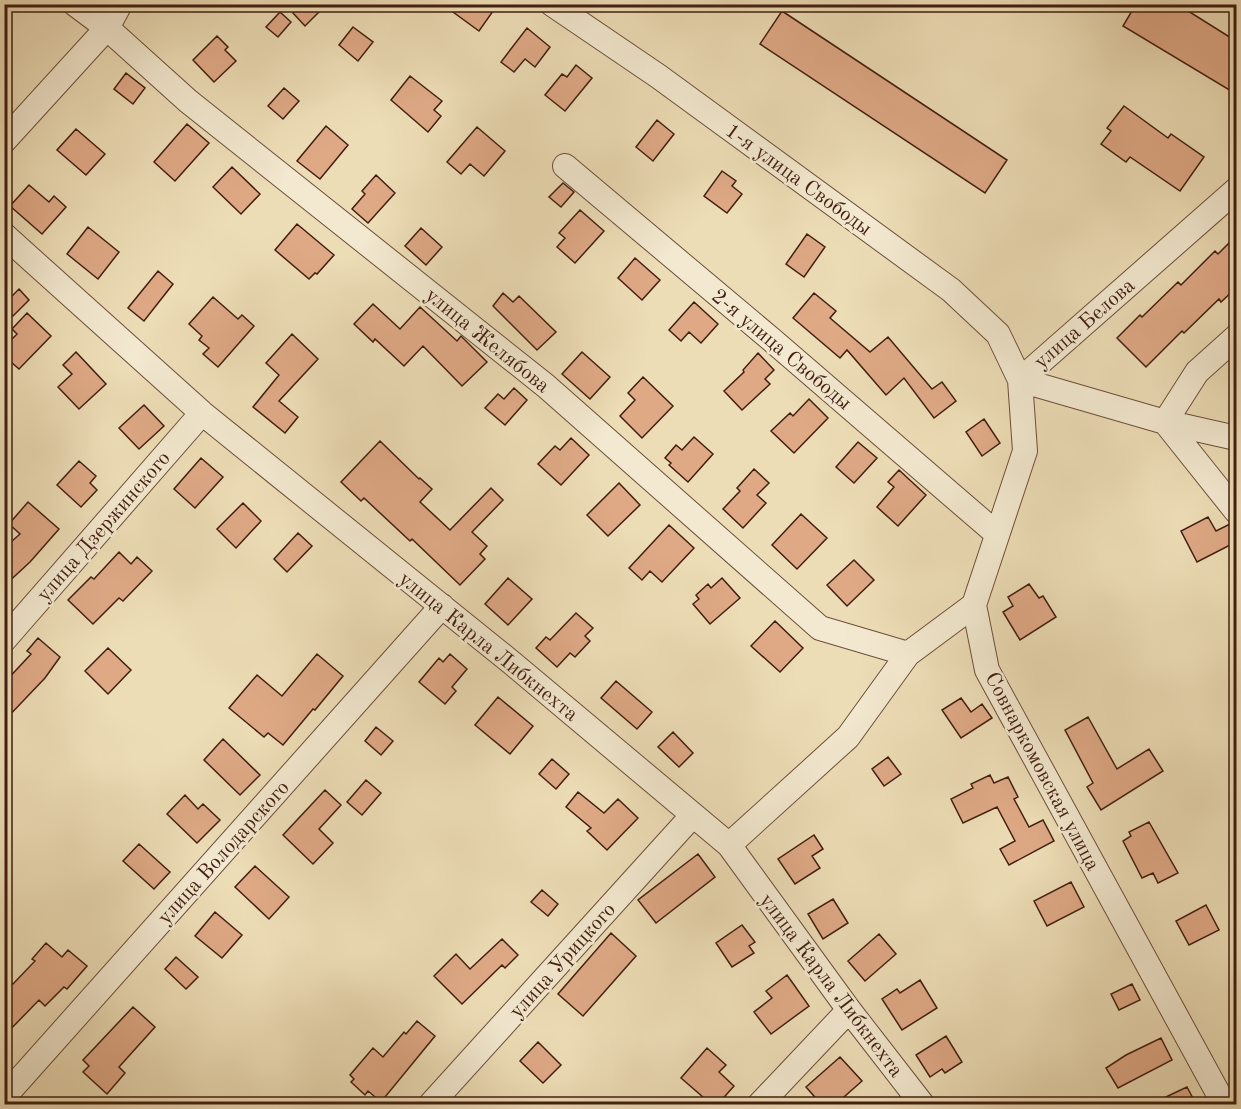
<svg xmlns="http://www.w3.org/2000/svg" width="1241" height="1109" font-family="'Old Standard TT',serif">
<rect width="100%" height="100%" fill="#edddb6"/>
<filter id="stains"><feTurbulence type="fractalNoise" baseFrequency=".00333" numOctaves="4"/><feColorMatrix values="0 0 0 0 .2 0 0 0 0 .09 0 0 0 0 .02 0 0 0 .5 -.17"/></filter>
<radialGradient id="worn" r=".72"><stop offset=".6" stop-color="#630" stop-opacity="0"/><stop offset="1" stop-color="#630" stop-opacity=".3"/></radialGradient>
<path fill="#dfa986" stroke="#421e10" stroke-width="1.5" d="M302 4H327L305 26 293 13Z
M442 4H498L479 31Z
M1136 4H1177L1236 41V94L1123 26Z
M782 11 1007 160 985 193 760 44Z
M280 12 291 22 278 37 266 27Z
M353 27 373 42 358 61 339 45Z
M527 28 550 47 535 67 525 59 514 72 501 62Z
M217 36 228 47 225 50 236 61 214 82 193 60Z
M576 65 592 78 565 111 545 95 562 74 567 77Z
M126 73 145 88 133 104 114 89Z
M410 76 442 101 434 110 441 116 428 132 391 100Z
M284 88 299 101 283 119 268 106Z
M1124 106 1168 138 1171 134 1204 157 1180 191 1130 157 1126 162 1101 144 1111 131 1107 128Z
M657 120 674 134 653 161 636 147Z
M187 124 209 143 175 181 154 162Z
M326 126 348 145 320 179 297 161Z
M477 127 505 151 484 176 470 164 461 174 447 162Z
M76 129 105 154 86 175 57 150Z
M232 167 260 194 241 214 213 187Z
M722 171 736 181 732 186 742 194 727 213 704 196Z
M376 175 395 193 368 223 352 209 365 194 362 191Z
M563 183 574 192 561 207 549 197Z
M29 185 49 202 54 196 66 207 42 234 10 206Z
M580 210 604 231 575 263 557 247 565 238 559 233Z
M297 224 334 255 317 274 315 273 309 279 275 250Z
M88 227 119 252 98 279 67 254Z
M421 228 442 247 426 265 405 246Z
M807 234 825 247 804 277 786 264Z
M1236 236V288L1221 302 1219 299 1184 333 1182 331 1146 367 1117 338 1140 315 1142 317 1178 282 1181 285 1215 251 1218 254Z
M635 258 660 280 642 300 618 278Z
M158 271 173 284 144 321 128 308Z
M19 289 29 300 13 316 4 307V304Z
M503 293 513 302 519 296 556 332 537 350 493 306Z
M814 293 836 311 830 318 870 352 888 337 932 389 942 382 956 401 934 418 904 378 886 395 847 350 840 358 793 318Z
M213 297 238 319 242 315 254 326 218 367 203 354 209 348 199 340 202 336 189 324Z
M694 302 718 324 701 343 689 332 681 341 669 330Z
M373 304 400 329 420 307 457 341 461 336 487 362 462 386 423 346 404 366 375 339 373 342 354 324Z
M27 313 51 336 19 369 4 356V347L17 334 12 329Z
M292 334 318 359 279 401 298 417 285 433 253 407 279 375 266 363Z
M76 352 106 384 79 409 58 387 72 374 63 365Z
M582 352 610 377 590 399 562 374Z
M758 353 774 370 765 379 770 384 742 410 724 391 744 372 743 370Z
M643 377 673 406 642 438 620 416 635 400 628 393Z
M514 388 527 400 505 425 485 408 498 394 504 399Z
M809 399 828 418 794 453 771 431 790 413 793 416Z
M144 405 164 426 139 449 119 428Z
M984 419 1000 443 982 456 966 432Z
M694 437 713 454 688 482 669 465 671 463 665 458 676 445 682 450Z
M571 438 589 455 561 485 538 464 555 446 560 450Z
M380 441 419 479 420 478 432 489 420 502 450 530 491 488 503 500 472 532 487 546 480 554 485 559 460 585 412 539 410 541 364 498 361 501 341 482Z
M858 442 877 458 854 483 836 467Z
M201 458 223 477 195 508 174 489Z
M79 461 96 476 90 483 97 490 81 507 57 485Z
M754 469 769 483 757 495 766 503 743 528 723 509 740 491 737 488Z
M899 470 926 495 898 526 877 507 894 487 888 482Z
M619 483 640 505 608 536 587 515Z
M28 502 59 529 30 562 4 586V548L20 534 9 524Z
M243 503 261 521 236 548 217 529Z
M801 514 827 538 797 569 772 545Z
M1208 517 1216 531 1230 524 1236 536V542L1197 562 1181 531Z
M669 525 694 548 662 582 650 571 642 580 629 568Z
M298 533 312 546 287 572 274 559Z
M119 552 131 564 137 557 152 571 123 601 119 598 93 624 68 600 91 577 94 579Z
M854 560 874 580 847 606 827 585Z
M508 578 532 599 508 625 485 604Z
M722 578 740 598 710 624 693 604 699 599 696 595 708 584 711 588Z
M1029 584 1039 598 1043 596 1056 617 1020 640 1003 612 1013 606 1008 597Z
M576 613 593 628 585 636 590 641 575 657 570 653 557 667 536 648 546 637 550 640Z
M775 621 803 648 780 672 751 646Z
M38 638 60 657 45 678 4 721V683L31 654 27 651Z
M108 648 131 670 108 694 85 671Z
M317 654 343 676 315 710 313 709 283 745 268 733 264 737 229 708 257 675 282 696Z
M450 654 467 669 452 687 456 691 445 704 419 682 439 658 443 662Z
M616 681 652 712 637 729 601 698Z
M498 697 533 726 510 754 475 725Z
M961 698 971 712 982 704 992 718 961 738 942 710Z
M1088 717 1117 769 1149 749 1163 771 1101 810 1087 787 1093 783 1065 730Z
M376 727 393 741 381 755 365 741Z
M673 732 693 753 679 767 658 747Z
M223 739 260 775 240 795 204 760Z
M888 757 901 774 884 786 872 769Z
M552 759 569 774 556 789 539 774Z
M990 775 994 783 1008 777 1018 797 1014 799 1029 827 1043 820 1054 841 1009 865 1000 849 1015 841 997 807 963 823 951 799 973 788 971 784Z
M366 780 381 793 362 815 347 802Z
M325 790 341 805 319 829 333 843 313 864 283 835Z
M578 792 604 813 618 799 638 818 607 850 587 831 591 828 566 807Z
M185 795 198 809 203 804 220 820 197 843 167 814Z
M1149 822 1178 873 1158 883 1153 873 1142 878 1123 841 1131 836 1129 832Z
M814 835 823 849 812 856 820 868 795 884 778 859Z
M139 844 170 872 154 889 123 861Z
M698 854 715 877 656 923 638 900Z
M255 866 289 897 269 919 235 887Z
M1071 882 1084 907 1047 926 1034 901Z
M542 890 558 904 548 916 531 902Z
M833 899 848 923 823 939 808 914Z
M1206 905 1219 930 1189 945 1176 921Z
M215 912 242 935 222 958 195 936Z
M742 925 755 942 749 946 754 953 732 967 716 943Z
M611 933 636 956 583 1016 558 994Z
M879 934 896 954 865 981 848 961Z
M502 939 518 955 505 968 502 965 462 1004 434 976 456 954 470 969Z
M46 943 62 957 68 950 87 966 67 989 64 987 45 1006 39 1000 4 1036V976L13 984 35 961 32 959Z
M176 957 198 977 186 989 165 969Z
M787 975 809 1006 771 1034 754 1012 772 998 766 991Z
M920 980 937 1008 902 1030 882 999 897 989 900 993Z
M1132 984 1140 1000 1119 1010 1111 994Z
M133 1007 155 1027 119 1067 125 1073 107 1094 83 1072 89 1066 83 1060Z
M417 1021 435 1036 381 1102 368 1091 365 1095 351 1082 354 1079 350 1075 373 1048 383 1057 404 1032 406 1034Z
M946 1036 962 1062 945 1073 942 1069 930 1077 916 1055Z
M1161 1038 1172 1060 1118 1088 1106 1068 1126 1055Z
M538 1042 561 1065 543 1083 520 1061Z
M707 1048 726 1065 719 1072 734 1086 718 1104H711L681 1078Z
M840 1057 862 1081 836 1104H821L806 1087Z
M1187 1087 1196 1104H1151Z"/>
<g fill="none" stroke-linecap="round" stroke-linejoin="round">
<defs>
<path id="minor" d="M75 4 107 28 188 101 546 386 820 628 908 654
M552 4 658 76 951 290 998 334 1020 380 1025 451 974 605 987 670 1224 1104
M4 141 107 28 120 4
M565 166 772 340 997 534
M4 235 202 413 512 663 729 845 849 1010 922 1104
M1236 337 1197 372 1165 422 1236 511
M1020 380 1236 190
M1020 380 1165 422 1236 438
M4 640 202 413
M729 845 848 737 908 654 974 605
M4 1097 442 606
M431 1104 693 815
M760 1104 849 1010"/>
</defs>
<use href="#minor" stroke="#6d4e3a" stroke-width="26"/>
<use href="#minor" stroke="#f3e9d0" stroke-width="24"/>
</g>
<g text-anchor="middle" stroke-width="5" stroke-linejoin="round" paint-order="stroke">
<g font-size="21" fill="#421e10" stroke="#f3e9d0">
<text transform="translate(799 179) rotate(36)" y="7">1-я улица Свободы</text>
<text transform="translate(1084 323) rotate(-41)" y="7">улица Белова</text>
<text transform="translate(488 340) rotate(39)" y="7">улица Желябова</text>
<text transform="translate(782 349) rotate(40)" y="7">2-я улица Свободы</text>
<text transform="translate(103 526) rotate(-49)" y="7">улица Дзержинского</text>
<text transform="translate(489 646) rotate(39)" y="7">улица Карла Либкнехта</text>
<text transform="translate(1043 771) rotate(62)" y="7">Совнаркомовская улица</text>
<text transform="translate(223 852) rotate(-48)" y="7">улица Володарского</text>
<text transform="translate(562 960) rotate(-48)" y="7">улица Урицкого</text>
<text transform="translate(832 985) rotate(53)" y="7">улица Карла Либкнехта</text>
</g>
</g>
<rect width="1241" height="1109" fill="none" stroke="#edddb6" stroke-width="24"/>
<rect x="6" y="6" width="1229" height="1097" fill="none" stroke="#421e10" stroke-width="3"/>
<rect x="12" y="12" width="1217" height="1085" fill="none" stroke="#421e10" stroke-width="1.5"/>
<rect width="100%" height="100%" filter="url(#stains)"/>
<rect width="100%" height="100%" fill="url(#worn)"/>
</svg>
